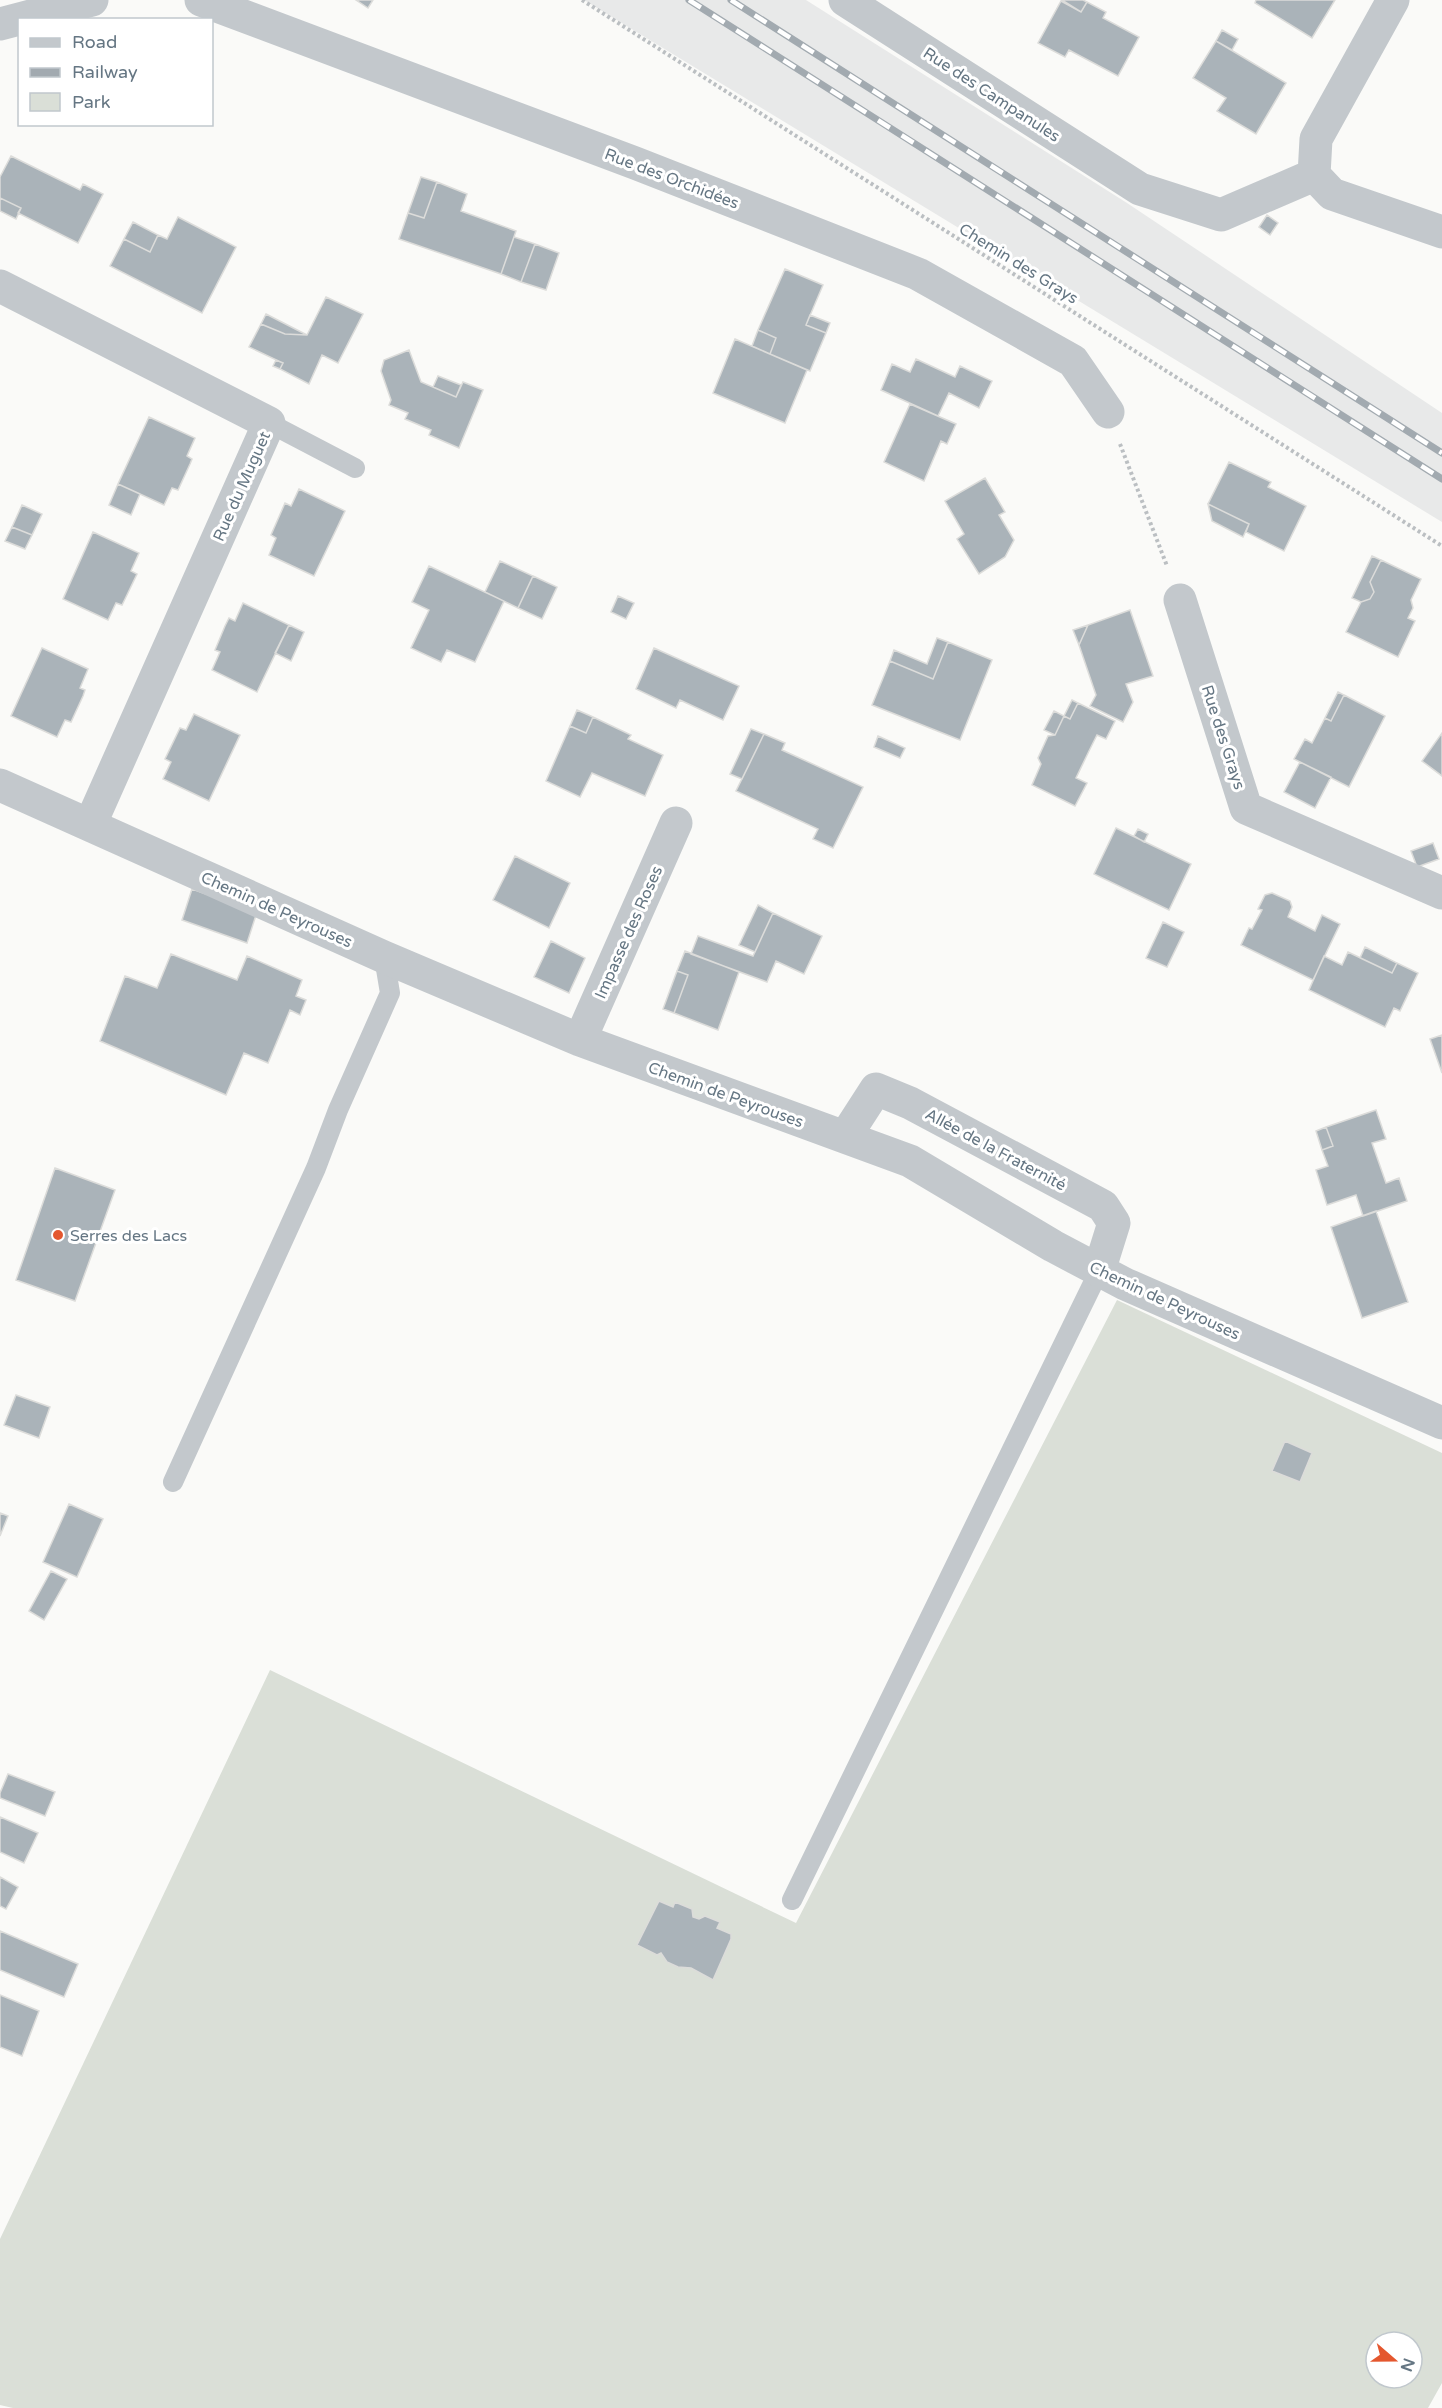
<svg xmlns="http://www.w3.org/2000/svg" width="1442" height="2408" font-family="'Varela Round',sans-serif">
<rect width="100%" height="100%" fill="#fafaf8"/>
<path fill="#e8e9e9" d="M584 0H806L1127 203 1442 413V522Z"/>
<path fill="#dadfd7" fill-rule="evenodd" d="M1117 1300 1442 1453V2383L1428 2408H13L0 2405V2239L270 1670 796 1923ZM1376 2342H1412V2378H1376Z"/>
<path fill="#aab3b9" stroke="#dcdcda" stroke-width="1.5" d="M356 0H373L368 8Z
M1062 0H1083L1087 2 1081 12Z
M1256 0H1335L1312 38 1255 3Z
M1061 1 1081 12 1087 2 1106 12 1103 18 1139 37 1118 76 1069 50 1065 57 1038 43Z
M1222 30 1238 39 1232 50 1216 41Z
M1216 41 1286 83 1256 134 1217 111 1226 98 1193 78Z
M11 156 80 190 83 184 103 194 78 243 18 213 21 208 0 198V177Z
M421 177 437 182 424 218 408 213Z
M437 182 467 194 461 211 516 231 501 274 399 239 408 213 424 218Z
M0 198 21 208 16 219 0 211Z
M1267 215 1278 223 1270 235 1259 227Z
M178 217 236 247 202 313 110 266 124 239 150 252 158 235 167 239Z
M133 222 158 235 150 252 124 239Z
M514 237 535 244 521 282 501 274Z
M535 244 559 253 546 290 521 282Z
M785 269 823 285 806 325 826 333 810 371 770 354 776 338 758 330Z
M326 297 363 314 338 363 322 355 309 384 280 369 283 363 249 347 261 324 285 334 307 335Z
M266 314 307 335 285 334 261 324Z
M810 315 830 323 826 333 806 325Z
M758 330 776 338 770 354 752 346Z
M735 339 807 370 785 423 713 393Z
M409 350 421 382 456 397 463 382 483 390 459 448 429 435 431 430 405 419 408 413 389 405 391 400 381 371 384 360Z
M916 359 955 377 960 366 992 381 979 408 949 393 938 416 881 390 892 364 910 372Z
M276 360 283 363 280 369 273 366Z
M438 376 461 385 456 397 433 387Z
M910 404 956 424 947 444 941 441 924 481 884 462Z
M149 417 195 438 187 456 192 459 190 464 178 490 172 488 164 505 118 484Z
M1229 462 1271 482 1268 487 1306 506 1284 551 1246 532 1249 524 1208 504Z
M985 478 1005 512 999 515 1014 540 1005 557 979 574 957 539 964 534 945 501Z
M118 484 140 494 131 515 109 505Z
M299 489 345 511 314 576 269 555 276 538 271 535 285 503 291 506Z
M1208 504 1249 524 1243 537 1212 521Z
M22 505 42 514 32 535 12 527Z
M12 527 32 535 25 549 5 541Z
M93 532 139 553 131 571 137 574 125 599 122 605 116 603 108 620 63 599Z
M1372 556 1381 560 1370 582 1374 592 1370 599 1361 602 1352 598Z
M1381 560 1421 579 1411 600 1413 608 1408 618 1415 621 1398 657 1346 632 1361 602 1370 599 1374 592 1370 582Z
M500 561 533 576 518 608 485 592Z
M429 566 504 601 475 662 447 650 441 662 411 648 429 610 412 602Z
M533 576 557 587 542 619 518 608Z
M618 596 634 603 626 619 611 612Z
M243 603 289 625 257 692 212 670 220 652 215 650 225 626 229 618 235 621Z
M1130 610 1153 676 1126 684 1133 702 1123 722 1090 706 1096 695 1079 645 1088 625Z
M289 625 304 632 291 661 275 653Z
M1088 625 1079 645 1073 630Z
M937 638 948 642 933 679 890 661 894 650 927 664Z
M948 642 992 660 960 740 872 705 890 661 933 679Z
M42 648 88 669 80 688 85 690 83 696 71 722 65 720 57 737 11 716Z
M654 648 739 686 723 720 680 700 676 708 636 689Z
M1338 692 1344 695 1331 721 1325 718Z
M1344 695 1385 716 1349 787 1294 759 1305 739 1312 743 1325 718 1331 721Z
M1072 700 1078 703 1070 719 1064 716Z
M1078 703 1115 721 1106 739 1097 735 1089 751 1076 778 1087 783 1075 806 1032 785 1041 764 1038 758 1048 736 1055 735 1064 716 1070 719Z
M577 710 593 717 586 733 570 726Z
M1054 711 1064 716 1055 735 1044 730Z
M194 714 240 735 209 801 163 779 171 762 165 759 180 728 186 730Z
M593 717 631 735 628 739 663 755 645 796 592 773 580 797 546 781 570 726 586 733Z
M751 729 764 734 742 779 730 774Z
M1442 733V776L1422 761Z
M764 734 785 743 782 750 863 787 833 848 813 839 818 829 736 791Z
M878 736 905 748 900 758 874 747Z
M1300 762 1331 777 1315 808 1284 792Z
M1116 828 1191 864 1169 910 1094 874Z
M1138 829 1148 834 1144 842 1134 836Z
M1433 843 1439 859 1417 867 1411 851Z
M515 856 570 883 549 928 493 900Z
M192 889 257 912 247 943 182 920Z
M1272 893 1290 901 1292 907 1288 917 1315 931 1322 915 1340 924 1313 980 1241 945 1249 928 1252 929 1262 910 1258 909 1265 895Z
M758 905 773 913 755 952 739 945Z
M773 913 822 936 804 974 776 961 767 982 691 954 698 936 753 956Z
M1163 922 1184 932 1167 967 1146 958Z
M551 941 585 958 569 993 534 977Z
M1365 947 1397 963 1392 973 1360 958Z
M685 951 739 972 718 1030 674 1013 688 975 677 971Z
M1348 952 1392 973 1397 963 1418 973 1400 1011 1394 1008 1385 1027 1309 990 1324 956 1342 965Z
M171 954 237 980 247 956 302 980 296 996 306 1000 300 1015 290 1010 268 1063 244 1053 226 1095 100 1041 125 976 157 988Z
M677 971 688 975 674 1013 663 1009Z
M1442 1035V1073L1430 1039Z
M1376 1110 1386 1139 1372 1143 1386 1183 1399 1178 1407 1201 1363 1216 1356 1195 1327 1205 1316 1170 1328 1166 1322 1150 1333 1146 1326 1127Z
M1326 1127 1333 1146 1322 1150 1316 1131Z
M55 1168 115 1190 75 1301 16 1280Z
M1376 1211 1408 1302 1362 1318 1331 1227Z
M16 1395 50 1407 39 1438 4 1425Z
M1285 1441 1312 1453 1300 1482 1272 1471Z
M69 1504 103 1519 77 1577 43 1562Z
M0 1513 8 1516 0 1536Z
M51 1571 67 1579 44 1620 29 1611Z
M8 1774 55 1792 45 1816 0 1798V1793Z
M0 1817 38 1833 24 1863 0 1852Z
M0 1877 18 1887 6 1909 0 1906Z
M659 1901 673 1907 675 1902 692 1909 693 1917 699 1919 705 1916 720 1922 717 1928 731 1934V1939L713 1980 691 1968 678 1967 667 1962 661 1953 657 1955 637 1945Z
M0 1931 78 1964 64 1997 0 1970Z
M0 1995 39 2011 22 2056 0 2047Z"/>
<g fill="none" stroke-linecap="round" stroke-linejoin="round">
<path stroke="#bbbfc2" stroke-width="4" stroke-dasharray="3 3" stroke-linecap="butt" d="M582 0 1442 546
M1120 444 1167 566"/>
<path stroke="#c3c8cc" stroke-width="20" d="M269 423 355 468
M173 1482 316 1168 338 1110 390 993 384 957
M792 1900 1099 1271"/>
<path stroke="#c3c8cc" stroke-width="33" d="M201 0 635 163 918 274 1073 361 1108 412
M845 0 1140 189 1221 215 1314 175
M0 24 92 0
M1314 175 1316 139 1393 0
M1314 175 1332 194 1442 232
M0 286 269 423 90 825
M1180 600 1246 808 1442 893
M0 785 384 957 580 1040 910 1161 1053 1246 1125 1284 1442 1423
M580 1040 676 823
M845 1137 876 1089 910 1103 1103 1206 1114 1223 1099 1271"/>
<defs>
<path id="rail" d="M689 0 1442 479
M731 0 1442 453"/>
</defs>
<use href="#rail" stroke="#a2aab0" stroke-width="7"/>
<use href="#rail" stroke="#fff" stroke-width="4.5" stroke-dasharray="14" stroke-linecap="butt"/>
</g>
<circle fill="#e4572e" stroke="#fff" stroke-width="2" cx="58" cy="1235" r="6"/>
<g text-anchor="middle" stroke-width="6" stroke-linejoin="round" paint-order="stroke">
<g font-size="16" fill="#657683" stroke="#fff">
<text transform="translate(992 94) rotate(33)" y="6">Rue des Campanules</text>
<text transform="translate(672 178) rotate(21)" y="6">Rue des Orchidées</text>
<text transform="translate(1019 263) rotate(32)" y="6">Chemin des Grays</text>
<text transform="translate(241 486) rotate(-66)" y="6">Rue du Muguet</text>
<text transform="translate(1224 737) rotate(72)" y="6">Rue des Grays</text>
<text transform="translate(277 909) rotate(24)" y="6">Chemin de Peyrouses</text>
<text transform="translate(628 932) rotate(-66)" y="6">Impasse des Roses</text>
<text transform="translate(726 1094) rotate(20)" y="6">Chemin de Peyrouses</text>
<text transform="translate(996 1149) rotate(28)" y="6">Allée de la Fraternité</text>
<text transform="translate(1165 1300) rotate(25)" y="6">Chemin de Peyrouses</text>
</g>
<g font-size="16" fill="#657683" stroke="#fff" text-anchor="start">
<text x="70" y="1241">Serres des Lacs</text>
</g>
</g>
<rect x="18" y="18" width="195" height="108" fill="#ffffff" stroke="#c1c8cd" stroke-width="1.5"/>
<rect x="30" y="38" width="30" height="9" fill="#c3c8cc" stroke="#c1c8cd" stroke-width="1.5"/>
<text x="72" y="48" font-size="18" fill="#657683">Road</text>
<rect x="30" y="68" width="30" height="9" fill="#a2aab0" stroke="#c1c8cd" stroke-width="1.5"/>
<text x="72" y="78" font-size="18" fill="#657683">Railway</text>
<rect x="30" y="93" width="30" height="18" fill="#dadfd7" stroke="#c1c8cd" stroke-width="1.5"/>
<text x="72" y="108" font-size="18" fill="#657683">Park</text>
<g transform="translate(1394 2360) rotate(110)"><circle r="28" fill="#ffffff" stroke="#c1c8cd" stroke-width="1.5"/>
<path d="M0-4.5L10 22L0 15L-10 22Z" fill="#e4572e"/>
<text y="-9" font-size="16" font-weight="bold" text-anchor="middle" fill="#657683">N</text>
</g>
</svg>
